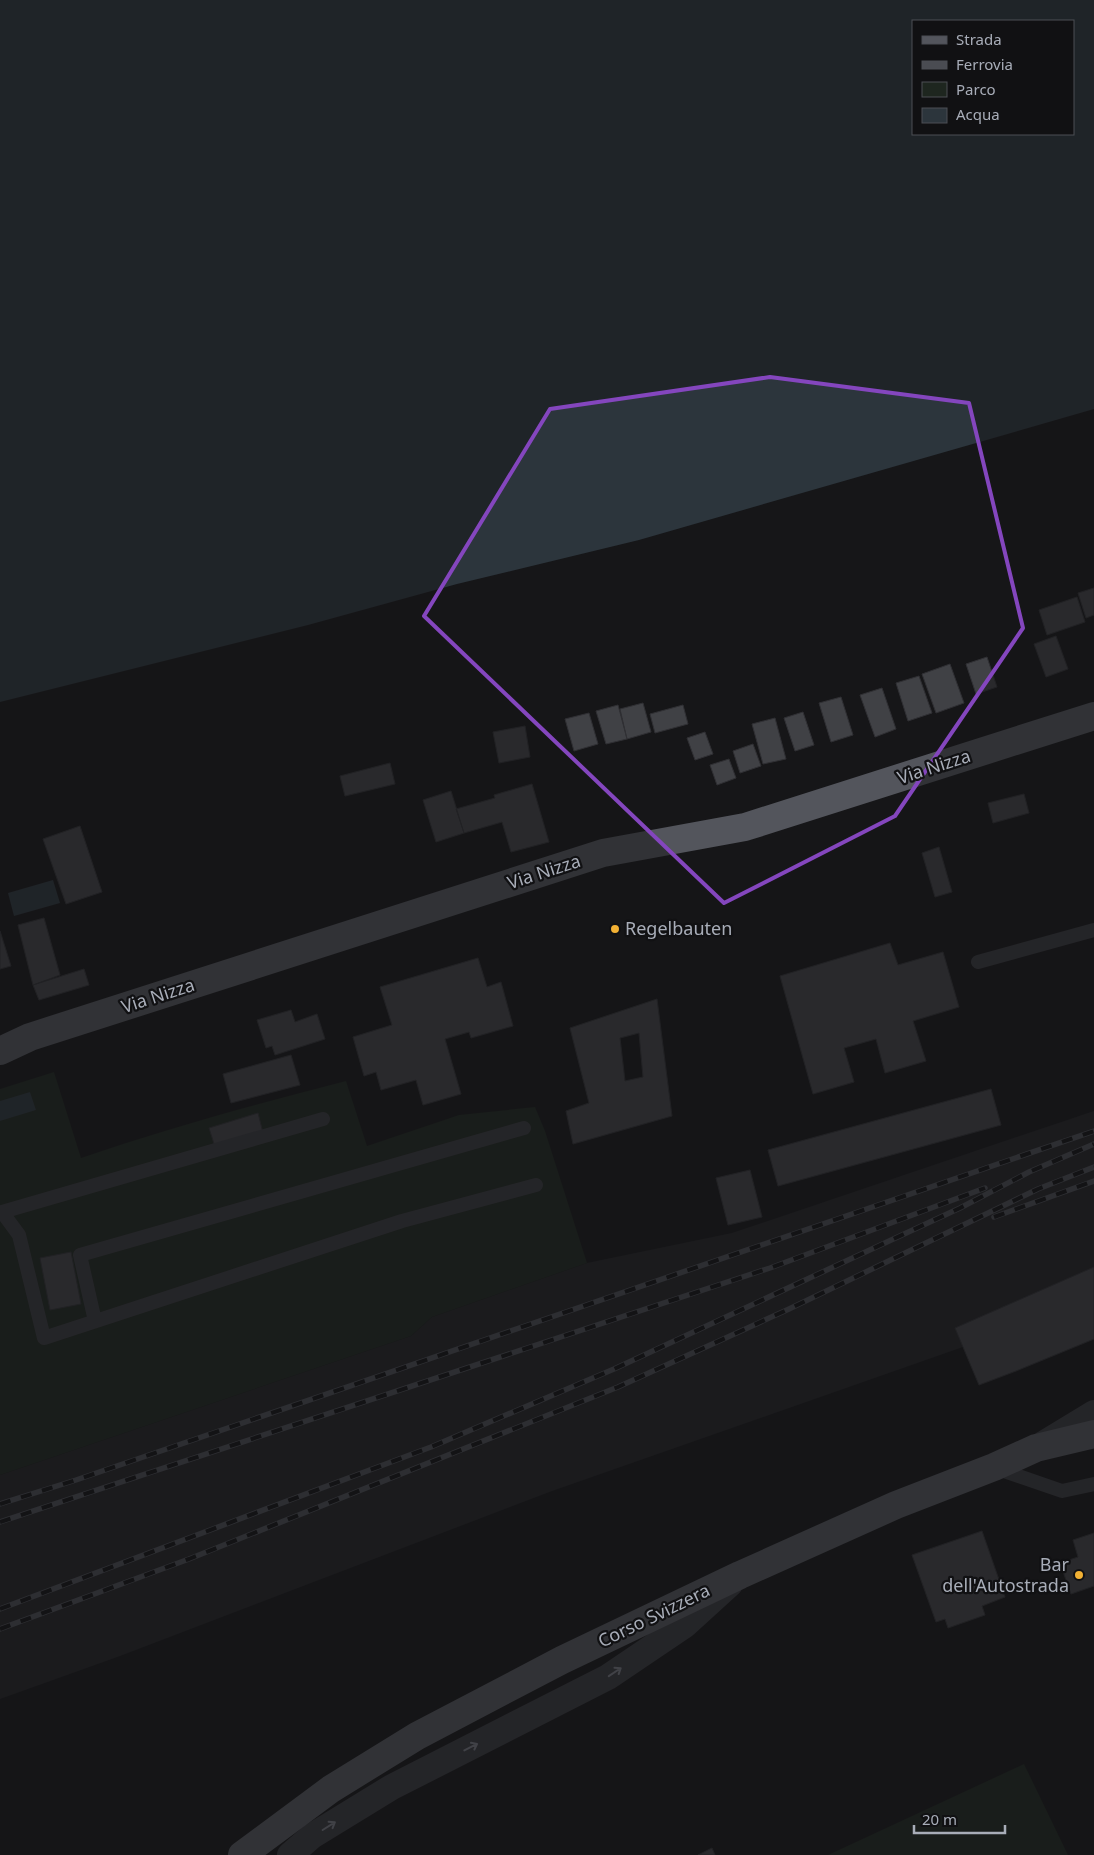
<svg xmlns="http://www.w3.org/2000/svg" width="1094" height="1855" font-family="'Noto Sans',sans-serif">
<rect width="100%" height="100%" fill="#161618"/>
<path fill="#222225" d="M1094 1111V1287L960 1348 552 1491 120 1656 0 1699V1475L411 1336 432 1317 587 1263 732 1233Z"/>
<path fill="#1e261f" d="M54 1072 81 1158C168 1128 256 1104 346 1081L367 1146 459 1115 535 1107 545 1131 587 1263 432 1317 411 1336 0 1475V1089Z
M1024 1764 1068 1855H828Z"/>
<path fill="#2c353c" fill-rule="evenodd" d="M0 0H1094V409L639 540 457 584 308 625 0 702ZM1073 21V134H913V21Z
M53 880 60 903 14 916 8 893Z
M30 1092 36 1110 0 1121V1101Z"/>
<path fill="#404145" stroke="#303034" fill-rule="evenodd" d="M1094 588V615L1086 618 1078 593Z
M1077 597 1085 622 1047 635 1039 610Z
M1056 636 1068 669 1046 677 1034 644Z
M987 657 997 687 976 694 966 664Z
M950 664 964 703 936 713 922 674Z
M919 676 932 713 908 721 896 683Z
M882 688 896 729 875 737 860 695Z
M841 697 853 735 831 742 819 703Z
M643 703 651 732 627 739 620 709Z
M618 705 627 739 606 744 596 711Z
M683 705 688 724 655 733 650 714Z
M803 712 814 745 795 751 784 718Z
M589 713 598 744 574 751 565 719Z
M775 718 786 759 763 764 752 724Z
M525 726 530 757 499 763 493 732Z
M705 732 713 754 695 760 687 738Z
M753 744 761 766 740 773 733 751Z
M729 759 736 778 717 785 710 765Z
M390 763 395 784 345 796 340 776Z
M532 784 549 842 511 852 502 822 464 833 456 809 495 798 494 795Z
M451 791 464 833 436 842 423 800Z
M1024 794 1029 813 993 823 988 803Z
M80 826 102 892 66 904 43 839Z
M939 847 952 892 935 897 922 853Z
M44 918 60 975 33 985 18 925Z
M0 931 11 966 0 969Z
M890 943 898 965 943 952 959 1007 913 1021 926 1061 885 1073 876 1039 844 1048 854 1082 813 1094 780 976Z
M478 958 487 987 501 982 513 1026 471 1038 469 1032 445 1039 461 1094 423 1105 416 1080 381 1090 376 1072 364 1076 353 1037 392 1025 380 987Z
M84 969 89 985 39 1000 33 985Z
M657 999 672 1116 573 1144 566 1111 589 1103 570 1028ZM639 1033 643 1077 625 1081 620 1038Z
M291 1010 295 1022 317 1014 325 1039 275 1055 272 1046 266 1048 257 1020Z
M291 1055 300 1085 231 1103 223 1074Z
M991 1089 1001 1125 778 1186 768 1150Z
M258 1113 263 1133 215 1147 209 1128Z
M750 1170 762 1217 728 1225 716 1178Z
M71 1252 81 1304 50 1310 40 1258Z
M1094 1267V1339L1016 1371 979 1385 955 1328Z
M982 1531 1005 1597 982 1606 985 1615 948 1628 945 1619 936 1622 912 1555Z
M1094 1533V1586L1071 1594 1060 1563 1078 1557 1073 1540Z
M712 1848 715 1855H698Z"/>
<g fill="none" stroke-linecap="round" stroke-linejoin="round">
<path stroke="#37383d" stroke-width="14" d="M978 962 1094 930
M323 1119 2 1212 19 1235 44 1338 402 1221 536 1185
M95 1321 80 1255 524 1128
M995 1468 1062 1491 1094 1484"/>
<path stroke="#37383d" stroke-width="26" d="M1043 1444 1094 1413
M290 1855 312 1836 392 1787 608 1677 685 1625 730 1584"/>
<path stroke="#53555c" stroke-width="28" d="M0 1051 30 1037 603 853 745 827 1094 716
M242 1855 331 1789 417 1736 562 1660 740 1575 896 1505 994 1467 1036 1448 1094 1434"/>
<defs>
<path id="rail" d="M994 1217 1094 1181
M0 1504 76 1480 1094 1131
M0 1522 770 1268 985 1188
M0 1609 431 1447 614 1369 960 1208 1029 1172 1094 1144
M0 1629 189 1559 618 1387 789 1309 1038 1189 1094 1167"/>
</defs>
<use href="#rail" stroke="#4a4c52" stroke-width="5.5"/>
<use href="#rail" stroke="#111113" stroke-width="4" stroke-dasharray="11" stroke-linecap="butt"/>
</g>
<defs><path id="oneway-shaft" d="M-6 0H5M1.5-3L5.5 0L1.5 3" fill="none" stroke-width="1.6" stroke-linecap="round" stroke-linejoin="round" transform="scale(1.25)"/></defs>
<g stroke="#757881">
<use href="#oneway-shaft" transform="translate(615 1672) rotate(-34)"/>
<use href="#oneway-shaft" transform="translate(471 1747) rotate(-27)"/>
<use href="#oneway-shaft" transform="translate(329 1826) rotate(-32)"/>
</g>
<path d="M0 0H1094V1855H0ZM770 377 969 403 1023 628 895 816 724 903 424 616 550 409Z" fill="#161618" fill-opacity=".55" fill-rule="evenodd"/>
<path fill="none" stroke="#8446be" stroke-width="4" stroke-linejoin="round" d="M770 377 969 403 1023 628 895 816 724 903 424 616 550 409Z"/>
<g fill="#f2b134" stroke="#111113" stroke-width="2">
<circle cx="615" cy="929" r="5"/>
<circle cx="1079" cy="1575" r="5"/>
</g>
<g text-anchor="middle" stroke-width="4.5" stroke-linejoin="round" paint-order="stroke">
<g font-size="18" fill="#a8adb8" stroke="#111113">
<text transform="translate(934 767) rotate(-18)" y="6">Via Nizza</text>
<text transform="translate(544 872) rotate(-18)" y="6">Via Nizza</text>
<text transform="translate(158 996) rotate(-18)" y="6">Via Nizza</text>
<text transform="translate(654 1616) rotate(-26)" y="6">Corso Svizzera</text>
</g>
<g font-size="18" fill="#a8adb8" stroke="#111113" text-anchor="start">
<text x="625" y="935">Regelbauten</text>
<text x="1069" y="1571" text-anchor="end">Bar<tspan x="1069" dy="21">dell'Autostrada</tspan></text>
</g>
</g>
<rect x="912" y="20" width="162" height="115" fill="#111113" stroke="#4d4f55"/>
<rect x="922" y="36" width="25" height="8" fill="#53555c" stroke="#4d4f55"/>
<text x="956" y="45" font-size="15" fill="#a8adb8">Strada</text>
<rect x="922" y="61" width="25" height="8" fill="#4a4c52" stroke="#4d4f55"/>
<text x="956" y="70" font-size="15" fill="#a8adb8">Ferrovia</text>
<rect x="922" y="82" width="25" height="15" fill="#1e261f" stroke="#4d4f55"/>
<text x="956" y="95" font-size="15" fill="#a8adb8">Parco</text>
<rect x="922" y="108" width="25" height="15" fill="#2c353c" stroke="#4d4f55"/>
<text x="956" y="120" font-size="15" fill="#a8adb8">Acqua</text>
<path d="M914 1825v8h91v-8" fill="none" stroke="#a8adb8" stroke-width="2.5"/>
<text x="922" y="1825" font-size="15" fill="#a8adb8" stroke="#111113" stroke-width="4" paint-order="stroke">20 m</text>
</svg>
